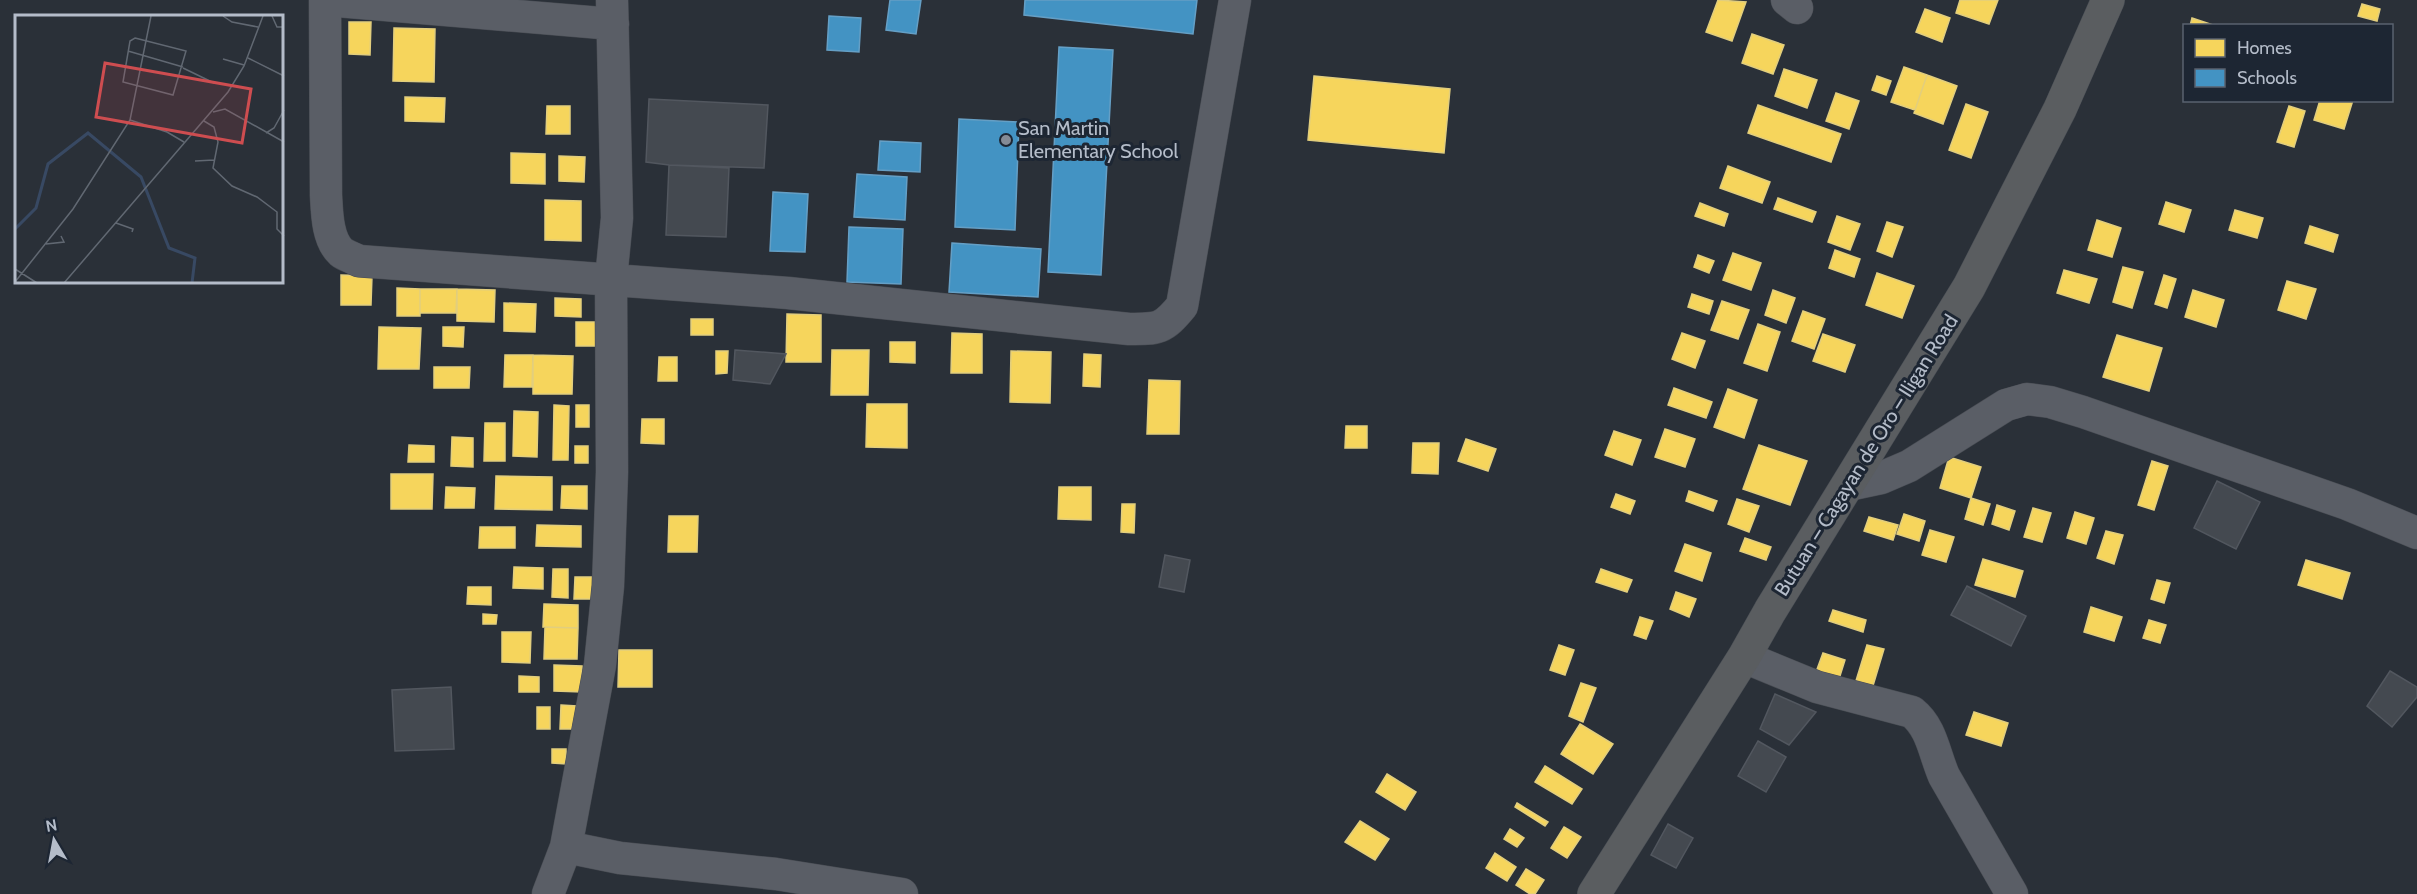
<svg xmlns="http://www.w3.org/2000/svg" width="2417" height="894" font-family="Cabin,sans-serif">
<rect width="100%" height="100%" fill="#2a3038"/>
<path fill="#f6d55c" stroke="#e2ce7d" stroke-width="1.5" d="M1718 0 1746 2 1732 41 1706 32Z
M1960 0H1998L1989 24 1956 13Z
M2362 4 2380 9 2377 21 2358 16Z
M1925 9 1950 18 1942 42 1916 32Z
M2192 18 2216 26H2190Z
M349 22H371L370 55 349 54Z
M394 28 435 29 434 82 393 81Z
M1752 34 1784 45 1773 74 1742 63Z
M1904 67 1927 75 1915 110 1891 102Z
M1784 69 1817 80 1807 108 1775 96Z
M1927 75 1957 86 1943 124 1914 113Z
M1314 76 1450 89 1444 153 1308 140Z
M1877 76 1891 81 1886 95 1872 90Z
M1836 93 1859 101 1849 129 1826 121Z
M405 97 445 98 444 122 405 121Z
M2320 100H2353L2344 129 2314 120Z
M1966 104 1988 112 1971 158 1949 150Z
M1758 105 1841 134 1831 162 1748 133Z
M547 106H570V134H546Z
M2289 106 2305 111 2294 147 2277 142Z
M511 153 545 154V184L511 183Z
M559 156 585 157 584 182 559 181Z
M1728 166 1770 182 1762 203 1720 188Z
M1778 198 1816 212 1812 222 1774 209Z
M545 200 581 201V241L545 240Z
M2166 202 2191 210 2184 232 2159 224Z
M1700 203 1728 214 1724 226 1695 216Z
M2235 210 2263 218 2257 238 2229 230Z
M1837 216 1860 224 1850 250 1828 242Z
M2097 220 2121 228 2112 257 2088 250Z
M1887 222 1903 227 1892 257 1877 251Z
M2310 226 2338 235 2333 252 2305 243Z
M1835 250 1860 259 1854 277 1829 268Z
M1733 253 1761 263 1751 290 1723 280Z
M1698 255 1714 261 1709 273 1694 267Z
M2123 267 2143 272 2132 308 2113 302Z
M2064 270 2097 279 2089 303 2057 293Z
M1877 273 1914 286 1902 318 1866 305Z
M341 275 372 276 371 305H341Z
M2164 275 2176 279 2167 308 2155 304Z
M2287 281 2316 289 2306 319 2278 310Z
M397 288 420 289V316H397Z
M420 289H457L456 313H420Z
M457 289 495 290 494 322 457 321Z
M1773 290 1795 298 1786 323 1765 315Z
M2193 290 2224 300 2216 327 2185 317Z
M1692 294 1713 301 1709 314 1688 307Z
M555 298 581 299V317L555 316Z
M1722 301 1749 310 1738 339 1711 330Z
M504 303 536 304 535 332 504 331Z
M1803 311 1825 319 1814 349 1792 341Z
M787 314 821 315V362H786Z
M691 319H713V335H691Z
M576 322H599V346H576Z
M1758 324 1780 332 1767 371 1744 363Z
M379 327 421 328 419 369H378Z
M443 327H464L463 347 443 346Z
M952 333 982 334V373H951Z
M1682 333 1705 341 1695 368 1672 359Z
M1823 334 1855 345 1845 372 1813 361Z
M2117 335 2162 348 2149 391 2103 377Z
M890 342H915V363L890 362Z
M832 350H869L868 395H831Z
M716 351H728L727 373 716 374Z
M1011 351 1051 352 1050 403 1010 402Z
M1084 354 1101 355 1100 387 1083 386Z
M505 355H533L532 387H504Z
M533 355 573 356 572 394H533Z
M659 357H677V381H658Z
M434 367H470L469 388H434Z
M1149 380 1180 381 1179 434H1147Z
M1674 388 1712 402 1706 418 1668 405Z
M1728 389 1757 400 1744 438 1714 427Z
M867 404H907V448L866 447Z
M554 405 569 406 568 460H553Z
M576 405H589V427H576Z
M514 411 538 412 537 457 513 456Z
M642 419H664V444L641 443Z
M485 423H505V461H484Z
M1346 426H1367V448H1345Z
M1665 429 1695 439 1685 467 1655 457Z
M1614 431 1641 440 1632 465 1605 455Z
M452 437 473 438V467L451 466Z
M1466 439 1496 449 1488 471 1458 461Z
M1413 443H1439L1438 474 1412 473Z
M409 445 434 446V462H408Z
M1759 445 1807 461 1790 505 1743 489Z
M575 446H588V463H575Z
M1949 457 1981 467 1971 498 1940 488Z
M2152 461 2168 466 2154 510 2138 505Z
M391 474H433L432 509H391Z
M496 476 552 477V510L495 509Z
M562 486H587V509L561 508Z
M446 487 475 488 474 508H445Z
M1059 487H1091V520L1058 519Z
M1689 491 1717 501 1713 511 1686 501Z
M1616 494 1635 501 1630 514 1611 507Z
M1971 498 1990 504 1983 525 1965 519Z
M1737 499 1759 506 1749 532 1728 524Z
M1122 504H1135L1134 533 1121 532Z
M1997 505 2015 511 2009 530 1992 524Z
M2033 508 2051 513 2042 542 2024 537Z
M2075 512 2094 518 2086 544 2067 538Z
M1904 514 1925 521 1919 541 1897 534Z
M669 516H698L697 552H668Z
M1869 517 1898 525 1893 540 1864 531Z
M537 525 581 526V547L536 546Z
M480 527H515V548H479Z
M1930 530 1954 537 1946 562 1922 555Z
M2106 531 2123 535 2114 564 2097 558Z
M1745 538 1771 547 1766 560 1740 551Z
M1685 544 1711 553 1702 581 1675 571Z
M1983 559 2023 571 2015 597 1975 585Z
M2306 560 2350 573 2342 599 2298 585Z
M514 567 543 568V589L513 588Z
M553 569H568V598L552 597Z
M1601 569 1632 580 1627 592 1596 582Z
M575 577H603L602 599H574Z
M2157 580 2170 583 2164 603 2151 599Z
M468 587H491V605L467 604Z
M1676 592 1696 599 1689 617 1670 609Z
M544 604 578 605V628L543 627Z
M2091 607 2122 617 2114 641 2084 632Z
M1833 610 1866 620 1863 632 1829 621Z
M483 614 497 615 496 624H483Z
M1640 617 1653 621 1646 639 1634 635Z
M2149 620 2166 625 2160 643 2143 638Z
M545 627 578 628 577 659H544Z
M502 632H531L530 663 502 662Z
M1559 645 1574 650 1565 675 1550 670Z
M1867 645 1884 649 1872 689 1855 684Z
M619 650H652V687H618Z
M1823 653 1845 660 1839 679 1816 672Z
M554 665 582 666V692L554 691Z
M519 676 539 677V692H519Z
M1581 683 1596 688 1583 722 1569 716Z
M561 705 577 706V729H560Z
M537 707H550V729H537Z
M1974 712 2008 723 2001 746 1966 735Z
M1580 724 1613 744 1593 774 1561 754Z
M552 749H566V764L552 763Z
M1545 766 1582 789 1572 804 1535 782Z
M1387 774 1416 792 1405 810 1376 792Z
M1517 803 1548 822 1545 826 1515 807Z
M1360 821 1389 839 1375 860 1345 842Z
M1564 827 1581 837 1567 858 1551 848Z
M1510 829 1524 838 1517 847 1504 839Z
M1495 853 1516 867 1507 881 1486 868Z
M1526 869 1544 880 1535 894H1530L1516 885Z"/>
<path fill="#4393c3" stroke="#659fc5" stroke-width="1.5" d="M890 0H921L916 34 886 30Z
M1025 0H1197L1193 34 1024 15Z
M829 16 861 18 859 52 827 50Z
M1059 47 1113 50 1101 275 1048 272Z
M959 119 1019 122 1015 230 955 227Z
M880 141 921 143 920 172 878 170Z
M857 174 907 177 905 220 854 217Z
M773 192 808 194 805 252 770 251Z
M849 227 903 229 901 284 847 282Z
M952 243 1041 249 1038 297 949 292Z"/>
<path fill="#444950" stroke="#52575f" stroke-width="1.5" d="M649 99 768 105 764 168 669 165 646 162Z
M669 165 729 168 726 237 666 235Z
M735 350 786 354 770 384 733 380Z
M2217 481 2260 502 2236 549 2194 528Z
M1165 555 1190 560 1184 592 1159 587Z
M1967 586 2026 616 2011 646 1951 615Z
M2390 671 2417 687V697L2392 727 2367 706Z
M451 687 454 749 395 751 392 690Z
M1775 694 1816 712 1789 745 1760 729Z
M1758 741 1786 757 1766 792 1738 776Z
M1668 824 1693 838 1676 868 1651 855Z"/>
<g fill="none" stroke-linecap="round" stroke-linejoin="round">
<defs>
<path id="minor" d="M325 0 326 195C327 212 327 239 341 252 346 256 354 258 359 261L788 293 1129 329C1159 329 1163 329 1182 306L1235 0
M325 0 613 24
M1787 0 1797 8
M1848 485 1881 478 1909 466 2006 405 2027 399 2050 402 2083 412 2347 504 2417 533
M1744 657 1817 687 1912 712C1932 728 1934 753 1944 776L2012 894
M566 847 620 858 776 874 902 894
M548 894 566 847 600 665 608 586 612 472 611 279 617 218 612 0"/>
<path id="highway" d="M1594 894 1744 657 1770 611 1969 287 2060 109 2108 0"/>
</defs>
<use href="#minor" stroke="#484c53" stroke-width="33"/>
<use href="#highway" stroke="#474c53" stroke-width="34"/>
<use href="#minor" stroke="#5a5e66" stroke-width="32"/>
<use href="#highway" stroke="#5a5d60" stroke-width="33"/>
</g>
<circle fill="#848b96" stroke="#1d2633" stroke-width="2" cx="1006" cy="140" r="6"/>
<g text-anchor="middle" stroke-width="6" stroke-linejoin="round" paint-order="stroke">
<g font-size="20" fill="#b4bcc9" stroke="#1d2633" text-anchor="start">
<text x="1018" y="135">San Martin<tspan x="1018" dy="23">Elementary School</tspan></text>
</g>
<g font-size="20" fill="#b4bcc9" stroke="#1d2633">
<text transform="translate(1866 455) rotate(-58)" y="7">Butuan – Cagayan de Oro – Iligan Road</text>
</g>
</g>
<g transform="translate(15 15)">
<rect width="268" height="268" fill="#2a3038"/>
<path fill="none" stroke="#384963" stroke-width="3" d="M0 214 21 193 33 149 73 118 126 162 154 233 180 243 177 268"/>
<path fill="none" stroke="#616872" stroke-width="1.5" d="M208 1 217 7 243 12M257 1 262 12H269M120 23 171 36 158 80 108 67 115 26ZM113 36 168 52M233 43 269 61M208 44 229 50M168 53 199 68M198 97 210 94 269 127M115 105 152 117 169 127M189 106 199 112 203 127 198 153 217 171 242 182 262 197V214L269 221M251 118 259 113 269 95M180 146 199 145M101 208 118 214 117 217M31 229 49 227 46 221M0 254 22 268M0 267 58 194 115 105 136 1M49 268 213 77 229 51 248 1"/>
<path fill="#ce4d50" fill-opacity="0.15" stroke="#ce4d50" stroke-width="3" d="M90 48 236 74 227 128 81 102Z"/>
<rect width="268" height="268" fill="none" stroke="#b4bcc9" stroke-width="3"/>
</g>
<rect x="2183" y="24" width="210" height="78" fill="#1d2633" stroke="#59626f" stroke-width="1.5"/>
<rect x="2195" y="39" width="30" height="18" fill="#f6d55c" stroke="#59626f" stroke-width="1.5"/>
<text x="2237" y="54" font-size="18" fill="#b4bcc9">Homes</text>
<rect x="2195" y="69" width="30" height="18" fill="#4393c3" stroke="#59626f" stroke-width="1.5"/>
<text x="2237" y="84" font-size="18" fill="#b4bcc9">Schools</text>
<g transform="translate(54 840) rotate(350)" stroke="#1d2633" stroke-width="4.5" paint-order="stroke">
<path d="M0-4.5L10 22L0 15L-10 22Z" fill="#b4bcc9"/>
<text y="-9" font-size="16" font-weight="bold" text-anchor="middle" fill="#b4bcc9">N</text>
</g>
</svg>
